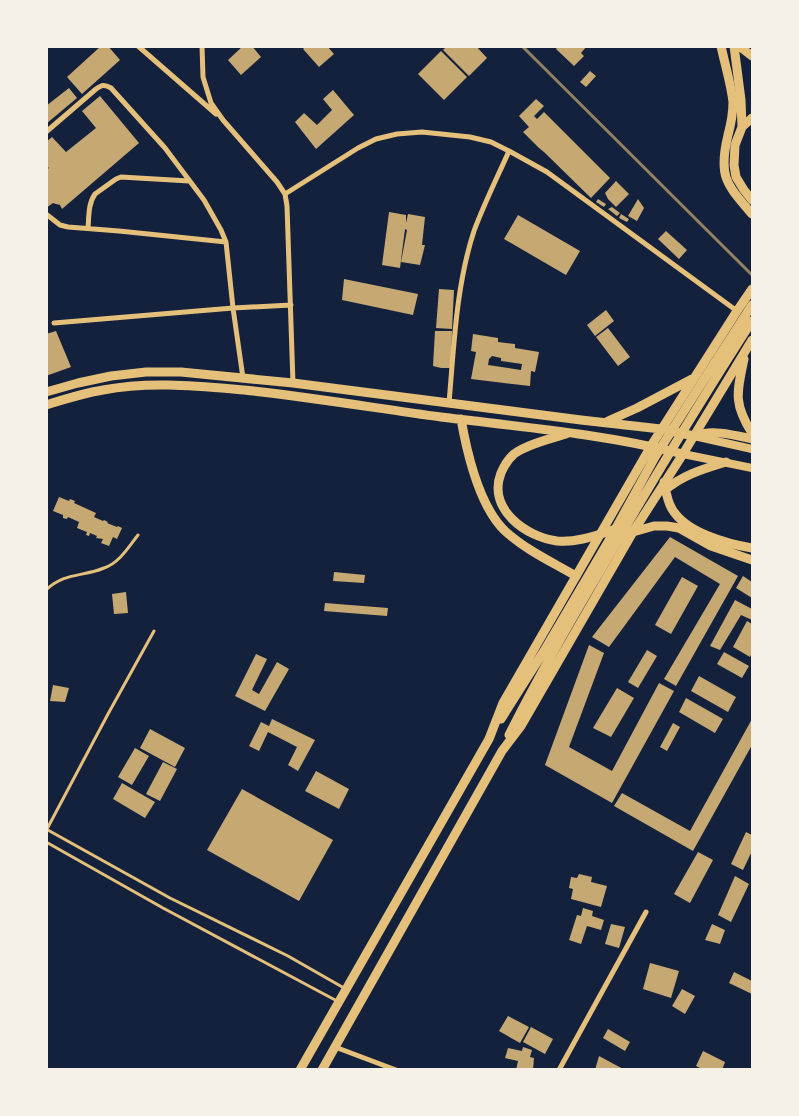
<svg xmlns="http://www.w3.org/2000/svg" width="799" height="1116" font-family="'Sofia Sans Condensed',sans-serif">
<rect width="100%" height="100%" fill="#14213d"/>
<path fill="#c6a872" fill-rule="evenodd" d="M101 46H108L120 60 82 94 67 77Z
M243 46H252L261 57 241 75 228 60Z
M306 46H327L334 54 319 67 303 49Z
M447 46H476L487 58 469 76 443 50Z
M558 46H587L581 53 584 56 574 66 556 49Z
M441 51 467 77 444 100 418 74Z
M590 71 596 76 586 87 580 82Z
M69 88 77 98 46 124V106Z
M333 90 354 115 316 149 295 122 304 113 317 125 332 110 323 99Z
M100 96 139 143 62 209 60 205 56 204 53 203 46 208V170L49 168 46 165V142L52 137 66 152 96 128 82 111Z
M536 99 544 106 534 116 537 119 544 112 610 178 591 198 544 152 539 148 523 132 529 127 519 116Z
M616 181 629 194 616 207 608 199 605 193Z
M598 199 606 204 604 207 596 202Z
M638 199 644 208 637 221 628 216Z
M612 207 620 213 617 216 608 209Z
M389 212 406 215V223L408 214 425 217 422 245H425L420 265 401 262 407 230 405 229 400 268 382 265Z
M621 214 629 219 627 222 619 218Z
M518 215 580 251 566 275 504 239Z
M666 231 687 250 679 259 658 239Z
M344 279 418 294 413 315 342 300Z
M439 289 454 290 452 329 436 328Z
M606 310 614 321 595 336 587 325Z
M608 328 630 357 618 366 596 337Z
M56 331 71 367 46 376V334Z
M435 331H452L451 368H441L433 366Z
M473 334 498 338V342L515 344V348L539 352 535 372 531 371 530 386 471 379 476 352 471 351ZM492 356 501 358V361L522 364 521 370 488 365 489 359Z
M59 497 69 501 70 499 75 501 74 503 96 513 94 517 103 521 104 520 108 522 107 523 117 527 118 526 122 528 117 539 113 537 109 546 101 543 103 539 96 538 97 536 90 533 89 536 86 535 87 532 77 528 79 522 68 517 67 519 63 518V515L53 511Z
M670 537 738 576 676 686 664 679 720 584 675 557 609 647 592 637Z
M334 572 365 575 364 583 333 581Z
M743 576 752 582V598L736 588Z
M682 577 698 586 671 634 655 625Z
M126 592 128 613 114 614 112 594Z
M735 600 752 609V620L741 615 720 650 710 646Z
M325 603 388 608 387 616 324 611Z
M747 621 752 624V653L750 657 733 647Z
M589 645 604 653 569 747 612 771 659 683 674 691 612 803 545 765Z
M647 650 657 656 638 688 628 682Z
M724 652 749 666 742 678 717 664Z
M256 654 267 659 252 690 259 694 277 662 289 669 265 711 235 696Z
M699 676 736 697 728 712 691 691Z
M53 685 69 688 65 702 50 701Z
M617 688 634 698 611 737 593 728Z
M686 698 723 719 715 733 679 712Z
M272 719 315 740 298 771 288 765 297 747 268 732 259 751 249 746 261 722 269 726Z
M752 719V745L693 851 614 806 622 793 690 831Z
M673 723 680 727 667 751 660 747Z
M150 729 185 748 175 767 140 748Z
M135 748 149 756 132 785 118 777Z
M163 762 177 769 160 801 146 794Z
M316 771 349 789 339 809 305 791Z
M122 783 155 802 145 818 113 799Z
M242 789 333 840 299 901 207 850Z
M746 832 752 835V851L743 870 731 864Z
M698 852 713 860 690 903 674 894Z
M579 874 592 877 591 882 607 886 601 907 571 899 573 889 569 888 571 877 577 878Z
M735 876 749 884 731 922 718 915Z
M583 908 593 911 592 916 604 920 601 930 587 926 581 944 569 940 577 915 581 916Z
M611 924 625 927 619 948 605 944Z
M712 924 725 930 720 944 705 940Z
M650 963 679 971 671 998 643 989Z
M734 972 752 981V994L729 983Z
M682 989 695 996 685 1014 672 1006Z
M508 1016 529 1027 520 1043 499 1031Z
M531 1027 553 1039 545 1054 523 1042Z
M608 1029 630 1042 625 1051 603 1038Z
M523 1047 532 1050 530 1057 534 1058 533 1070H516L518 1061 505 1058 508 1048 522 1051Z
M703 1051 725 1062 722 1070H704L696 1066Z
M599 1056 625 1070H595Z"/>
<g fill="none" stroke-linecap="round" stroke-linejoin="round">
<path stroke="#e5c07b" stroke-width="3" d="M46 590C65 572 83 577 104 568 119 563 128 548 138 535
M46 829 170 898 288 956 344 988
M47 829 108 714 154 631
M46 842 163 908 337 1001"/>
<path stroke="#e5c07b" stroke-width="5" d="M138 46 216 114
M202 46 203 77 211 103 223 120 277 182 285 194 287 206 293 383
M46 132 96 89C102 85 104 84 111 88L165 148 204 200 221 230 226 242 233 308 243 378
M509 151 547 172 737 311
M285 194 358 148 376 139 397 134 422 132 470 137 491 142 509 151C497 178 484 204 474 231 456 286 454 346 449 403
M46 214 60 225 68 227 119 231 226 242
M88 228C89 217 88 204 95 194L116 179 121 177 189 181
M54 323 233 308 291 305
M335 1047 396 1070
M559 1070 646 912"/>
<path stroke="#e5c07b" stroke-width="8" d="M694 436 752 449
M683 454 752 468"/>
<path stroke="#e5c07b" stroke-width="9" d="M734 46 741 100 742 127 735 145 734 165 736 177 744 190 752 200
M739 46 752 56
M742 127 752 118
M694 436C712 429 734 435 752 439
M664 482C666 491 667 501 672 509 686 533 728 544 752 548
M664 491C682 475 703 469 726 462
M633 532 654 526H667L679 528 711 546 752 560
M501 719 544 651 611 537 655 457 703 381 752 305
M509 735C537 679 568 625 600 571 649 486 699 403 752 321
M300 1070 489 739 503 703 651 446
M322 1070 502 751 521 726 633 532 683 454"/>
<path stroke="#e5c07b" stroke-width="9" d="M721 46C725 65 731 84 733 102 733 113 731 124 728 135 718 176 726 184 752 214
M744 359C737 392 733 403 752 433
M46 392 78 383 111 376 146 372H181L293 383 581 420 661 429 694 436
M46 405C65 399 84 393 103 390 149 381 197 386 244 390 310 397 375 408 441 417 522 427 604 434 683 454L752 340
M461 419C467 453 479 506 505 531 526 550 552 562 576 576
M608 421 637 408 692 379
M566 434C550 439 527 444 514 454 508 459 504 466 501 473 487 509 526 537 557 541 577 543 597 535 616 529
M651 446 737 311 752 289"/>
<path stroke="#918062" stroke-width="3" d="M522 46 752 275"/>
</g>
<rect width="799" height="1116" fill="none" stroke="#f6f1e7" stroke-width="96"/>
</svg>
